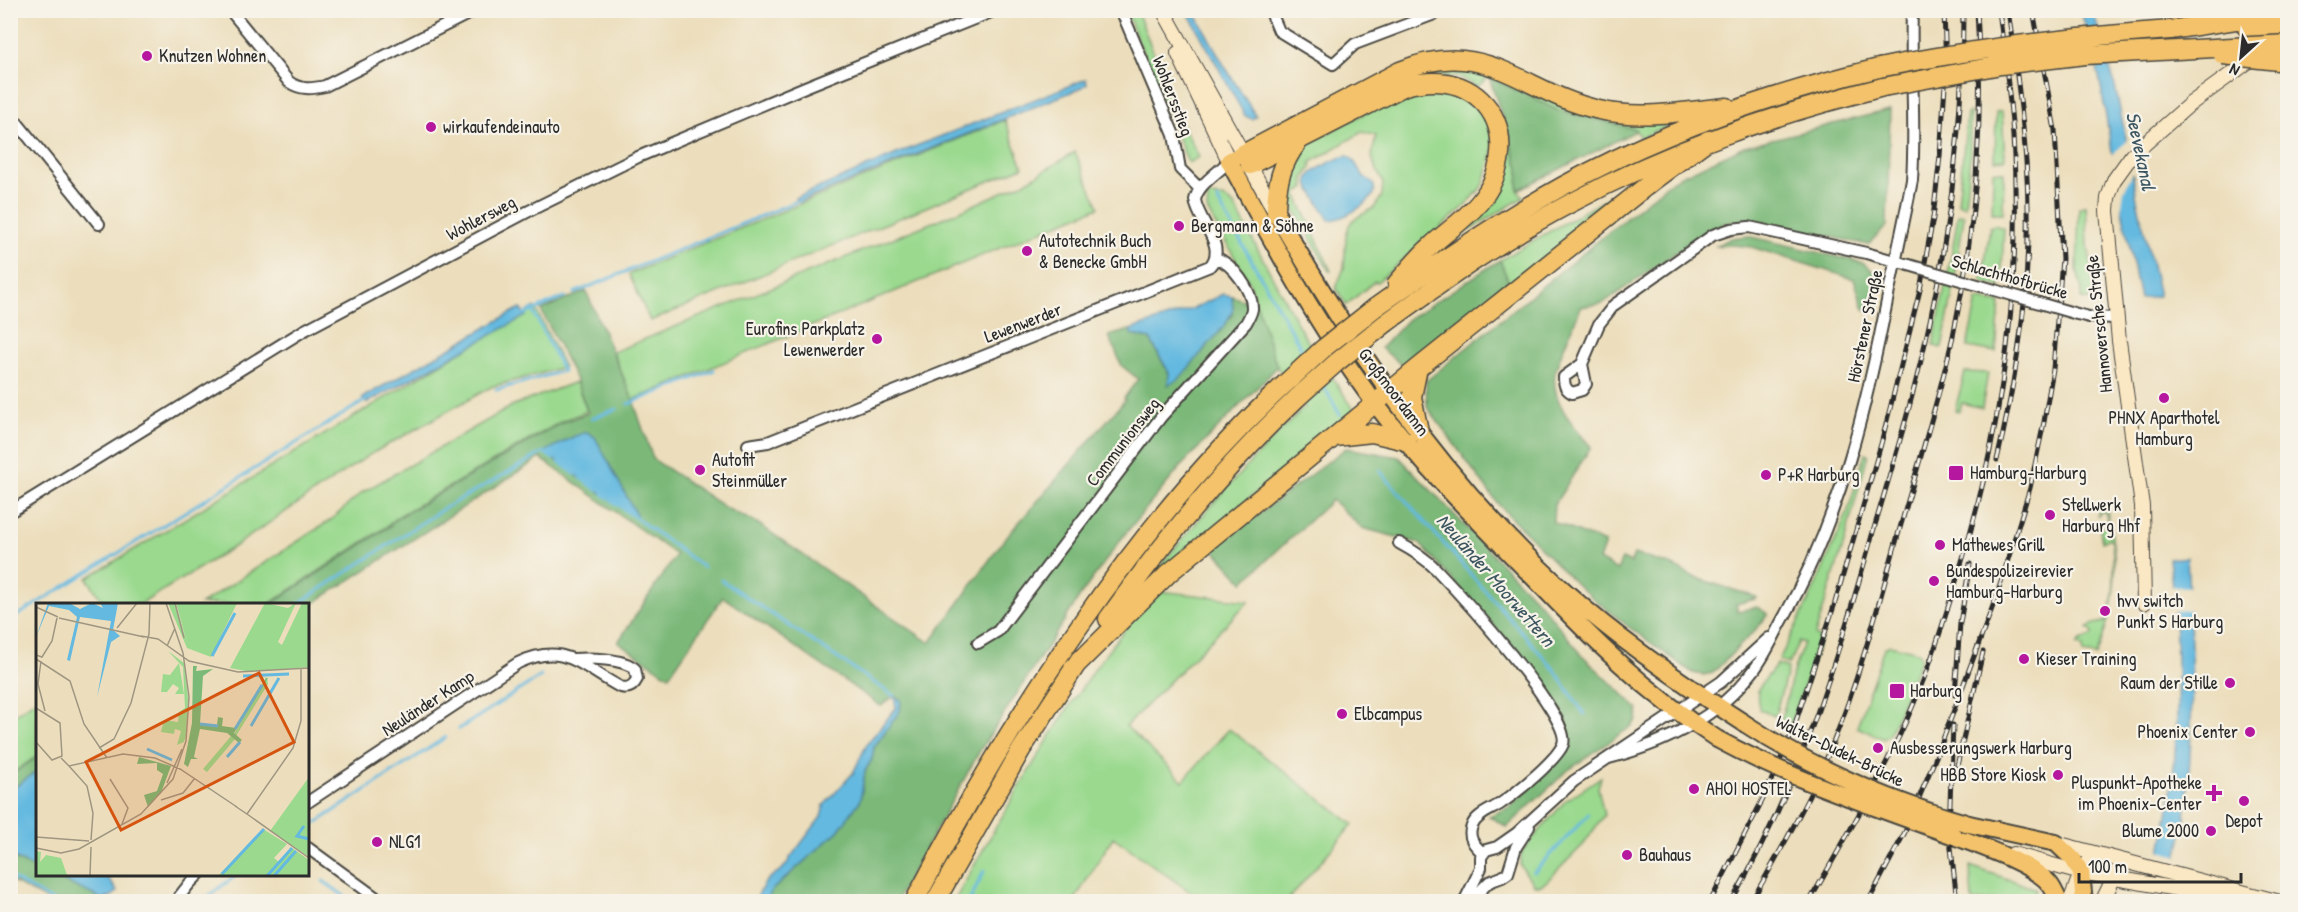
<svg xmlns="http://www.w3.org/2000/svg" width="2298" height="912" font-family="'Patrick Hand',sans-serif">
<rect width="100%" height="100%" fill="#f7f3e8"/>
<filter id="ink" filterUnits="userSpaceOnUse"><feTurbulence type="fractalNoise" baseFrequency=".0167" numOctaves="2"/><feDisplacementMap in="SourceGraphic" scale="12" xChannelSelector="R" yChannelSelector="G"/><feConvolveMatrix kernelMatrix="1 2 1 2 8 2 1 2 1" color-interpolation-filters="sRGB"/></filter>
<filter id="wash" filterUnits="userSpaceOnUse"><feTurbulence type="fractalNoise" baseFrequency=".008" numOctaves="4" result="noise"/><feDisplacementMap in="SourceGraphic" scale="24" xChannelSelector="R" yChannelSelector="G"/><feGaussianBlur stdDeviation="1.35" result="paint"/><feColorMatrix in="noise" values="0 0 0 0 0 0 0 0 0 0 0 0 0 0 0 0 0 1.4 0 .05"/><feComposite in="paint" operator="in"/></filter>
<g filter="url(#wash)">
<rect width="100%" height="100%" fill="#ecdebc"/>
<path fill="#9ad98e" stroke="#62825c" stroke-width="1.5" d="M1126 11H1137L1182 124 1199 157 1188 163Z
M1441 67 1480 69 1517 83 1677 122 1640 138 1635 129 1557 110 1489 77 1477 87 1460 77 1427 75 1425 70Z
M1436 87 1473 101 1488 121 1494 148 1483 186 1465 206 1377 282 1375 281 1346 305 1336 288 1344 268 1346 236 1349 225 1354 219 1374 208 1382 196 1383 183 1374 164 1372 156 1376 136 1362 132 1310 163 1312 166 1304 178 1305 188 1296 194 1331 271H1329L1292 205C1286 186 1292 168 1298 149L1404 92Z
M2002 111 2005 159 1995 160 1996 112Z
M1970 112V158L1965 206 1958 203 1967 114Z
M1005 120 1023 167 650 321 629 274Z
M1511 144 1519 168 1518 190 1524 197 1445 245 1498 187Z
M1075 152 1099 207 633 400 613 352 960 211 1029 180Z
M1993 171 2004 172 2003 213H1992Z
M1637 181V187L1510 286 1500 260Z
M1208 196 1223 197 1234 205 1303 334 1355 411 1148 582V580C1198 520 1248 461 1305 407L1277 367 1250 284 1207 210Z
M2086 205 2088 244 2095 291 2090 300 2081 299 2082 289 2077 271 2079 208Z
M1962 214 1964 216 1952 297 1942 347 1940 348 1933 345 1951 258 1958 215Z
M1994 225 2004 228 2001 287 1982 282 1990 227Z
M1977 300 2000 303 1996 352 1967 347Z
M535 307 564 367 491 387 371 454 235 546 141 604H104L87 578Z
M1965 372 1988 373 1982 408 1962 403 1959 411 1955 410Z
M576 382 587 411 562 421 395 518 389 525 269 604H201L331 520 361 493 514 405Z
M1865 453 1868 454 1844 543 1815 635 1821 638 1791 723 1781 720 1795 666 1804 643 1799 641 1789 664 1779 660 1810 598 1847 514Z
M2101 503 2106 506C2120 564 2118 600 2096 656L2083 654V647L2077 645 2081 641 2092 636 2093 633 2088 628 2094 624 2105 622C2117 598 2114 567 2112 541L2109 538 2102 542 2100 530 2108 522 2106 514 2102 511 2097 517Z
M1159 591 1249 601 1126 726 1183 781 1229 729 1353 824 1287 901H1203L1113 837 1074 901 954 902C984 847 1015 793 1048 740 1081 687 1115 636 1159 591Z
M1890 645 1918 652 1921 658 1889 735 1884 739 1857 727 1884 648Z
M1777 664 1788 668 1775 716 1760 710C1752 686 1764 684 1777 664Z
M37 699V756L11 774V717Z
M1601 777 1598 788 1604 815 1584 844 1546 882 1541 885H1534L1520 865 1522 851 1565 801Z
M1970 866 2036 889 2032 901H1972Z"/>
<path fill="#7bb979" stroke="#537252" stroke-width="1.5" d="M1489 77 1557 110 1635 129 1636 131 1518 190 1519 168Z
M1890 110 1887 226 1868 245 1749 219 1729 222 1710 229 1603 303 1581 307C1574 324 1559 356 1555 373 1550 401 1575 428 1591 447L1554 505 1553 522 1605 543 1599 560 1617 570 1622 559 1631 563 1634 554 1673 566 1696 578 1756 597 1755 599 1736 604 1738 611 1757 607 1768 614 1760 625 1713 673 1703 675 1693 673 1630 628 1578 586 1498 504 1427 407 1426 381 1673 180 1745 146Z
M1748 236 1864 263 1876 274 1873 311 1864 309 1854 279 1751 247 1733 245 1715 246 1732 238Z
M1500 260 1510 286 1403 366 1381 348 1407 320Z
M586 291 633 400 653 459 726 508 757 523 930 643 1003 541 1125 400 1124 398 1138 379 1122 366 1109 336 1130 330 1132 335 1150 339 1169 374 1168 384 1232 315V296L1257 305 1277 367 1184 463 1125 534 1082 593 981 749 896 901H767L771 891 838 831 860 801 865 771 872 759 874 747 900 711 901 700 894 696 881 706 723 597 669 676 618 642 676 555 540 458 308 607V604H271L390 526 394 520 561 423 588 413 576 380 541 310Z
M1346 448 1399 457 1543 607 1583 656 1638 709 1637 720 1632 726 1567 771 1507 827 1489 816 1510 807 1571 748 1567 723 1548 686 1419 543 1362 528 1332 500 1243 582 1213 549Z
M37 757V784L11 798V775Z
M10 857 37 869 38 874 51 875 113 901H49L11 881Z"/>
<path fill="#63b9e0" stroke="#477286" stroke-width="1.5" d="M1187 11H1194L1224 65 1256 116 1252 119 1245 116Z
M2081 11H2093L2114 82 2126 138 2137 199 2159 296 2140 299 2121 204 2099 76Z
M1086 79 1087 84 1081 88 799 202 795 198 906 150Z
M1348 156 1354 161 1364 178C1373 180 1376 185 1374 194 1366 205 1343 220 1329 220L1309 186C1308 182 1307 180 1309 177 1313 170 1340 156 1348 156Z
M1223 294 1232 296 1233 309 1226 324 1179 379 1168 385 1169 373 1150 339 1132 335 1130 330 1192 309Z
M520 308 526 316 367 403 362 398Z
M587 432 595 437 636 514V518L544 452 575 436Z
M2187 557C2192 644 2195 730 2185 817 2182 845 2172 874 2166 901L2150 902C2157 869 2165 836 2170 802 2181 721 2179 639 2169 559Z
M894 696 901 700 900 711 874 747 872 759 865 771 860 801 838 831 771 891 767 901H755C758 896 761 888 765 883 773 872 784 873 790 858L821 817 824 805 853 773 867 744 896 708Z
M37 771V869L10 856 11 790Z
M50 875H106L117 891 112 896 102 899Z"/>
<path fill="#ecdebc" d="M2130 139 2134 170 2124 191 2121 212 2110 156Z
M2169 586 2192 587 2193 610 2172 611Z
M2158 850 2179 857 2169 902H2147Z"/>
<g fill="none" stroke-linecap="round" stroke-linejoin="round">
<path stroke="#63b9e0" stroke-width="3" d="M10 21 22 10
M1218 199 1219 203 1306 357
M574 293 800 200
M522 315 565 297
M1322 383 1340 415
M496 390 563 371 532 309
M628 404 714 370
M592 418 617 409
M559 462 575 474
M1379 470 1555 670 1584 714
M581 478 597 490
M603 494 703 567
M721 580 894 696
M298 604 443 509 544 452 553 459
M10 620 366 400
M459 729 541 676
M313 825 446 737
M1534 872 1589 814
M10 877 54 902
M323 881 353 902
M205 902 211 894 238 874
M969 902 984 871
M1506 902 1510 898"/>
</g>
</g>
<g filter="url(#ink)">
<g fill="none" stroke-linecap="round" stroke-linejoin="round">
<defs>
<path id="street" d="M230 10 289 82C301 90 311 89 325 86L476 10
M1121 10 1174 135 1180 169 1199 188
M1270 10 1279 31 1333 64 1355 44 1445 10
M10 114 99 224
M2077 314 2089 317 2117 318
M1582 364 1586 384 1582 390 1572 393C1565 389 1564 385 1564 377L1582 364 1599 324 1614 305 1713 235 1731 229 1749 227 1866 253 1909 265
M748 445 768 442 1210 266C1228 246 1198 222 1195 200 1198 184 1217 174 1229 161
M10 512 303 331 527 212 638 157 805 87 996 10
M1399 543C1412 550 1425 558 1436 569 1458 592 1573 717 1563 744 1557 760 1515 794 1500 804 1491 810 1476 815 1472 826 1467 838 1475 846 1483 853
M978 643 998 631 1161 417 1246 323C1249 318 1251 314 1252 309 1253 291 1232 263 1216 258
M1609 758C1664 744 1715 719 1751 674 1765 657 1773 637 1783 619 1841 517 1867 404 1889 291 1897 254 1905 217 1912 180 1916 123 1910 67 1912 10
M308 802 518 663C565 641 580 666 620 687 628 689 633 687 637 679L635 669C623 658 589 658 573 659
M308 848 382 902
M175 902 190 883 199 874
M1464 902 1481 868V857L1486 850 1497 847 1517 833 1574 781 1721 682 1769 638
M1469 902 1489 882 1502 877 1508 873 1516 847 1529 827"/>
<path id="secondary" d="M1163 10 1276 213
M1178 53 1229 161
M2144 603 2142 506 2119 341 2107 211 2108 198 2114 180 2132 155 2190 104 2256 56
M2056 843 2280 902
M2013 854 2070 870 2177 889 2207 892 2228 889
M2070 902 2081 873 2094 854
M2102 902 2117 871"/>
<path id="primary" d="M1243 154 1229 161C1273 243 1318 327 1374 402 1422 465 1478 521 1533 577 1592 639 1645 692 1717 739
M1276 213C1353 349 1450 490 1568 594 1622 642 1683 684 1744 723
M1969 824 2056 843 2073 859 2081 873 2084 902
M1954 836C1980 846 2027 862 2047 881 2053 887 2056 894 2059 902"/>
<path id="highway" d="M2247 28 2288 27
M2170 30 2288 12
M1243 154 1400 71C1486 35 1523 93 1599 110 1642 120 1684 111 1727 107
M1250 165 1405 86C1432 79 1460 80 1481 100 1511 129 1503 175 1478 204 1464 220 1446 232 1431 246 1418 257 1408 271 1397 283
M1276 213C1276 185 1281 164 1298 142
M1376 307C1437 264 1498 222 1563 186 1661 132 1771 94 1879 68
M1386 323C1445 280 1504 238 1569 204 1670 150 1772 115 1883 87
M1418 368 1412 397 1419 431
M1335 437 1372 433 1406 441
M1108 619C1165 539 1227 464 1298 397
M1073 668 1169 573 1418 368 1654 180 1708 140
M914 902C1012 716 1133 525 1287 382
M935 902 1021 750 1080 659"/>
</defs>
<use href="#street" stroke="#484641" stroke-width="14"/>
<use href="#secondary" stroke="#484641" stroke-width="16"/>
<use href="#primary" stroke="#484641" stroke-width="20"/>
<use href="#highway" stroke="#484641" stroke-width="21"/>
<use href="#street" stroke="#fff" stroke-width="10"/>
<use href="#secondary" stroke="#fae7c3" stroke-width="14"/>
<use href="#primary" stroke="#f3c26a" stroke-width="16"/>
<use href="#highway" stroke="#f3c26a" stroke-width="18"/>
<defs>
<path id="rail" d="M1997 460C2017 376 2030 292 2028 206 2027 141 2017 75 2008 10
M1955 695 1960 623 1970 564
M1953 725 1949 829 1957 902
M1957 766 1983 652
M1710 902 1763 799 1791 736 1834 606 1881 444 1920 290 1933 218 1940 156 1946 71 1944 10
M1731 902C1798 788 1838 658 1873 532 1894 461 1916 389 1931 316 1952 215 1963 113 1963 10
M1751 902C1774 863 1796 823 1816 782 1855 700 1877 608 1902 521 1920 459 1939 398 1953 336 1976 229 1984 119 1977 10
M1809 902C1846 837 1885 772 1914 703 1930 666 1942 627 1954 588 2000 443 2023 289 2013 136 2010 94 2004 52 1999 10
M1868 902 1905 832 1942 742 1997 595 2030 488 2044 422 2053 369 2062 259 2055 130 2033 10"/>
</defs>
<use href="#rail" stroke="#2b2b2b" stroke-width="5"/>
<use href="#rail" stroke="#f7f3e8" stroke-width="3" stroke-dasharray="9" stroke-linecap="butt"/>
<defs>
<path id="street-bridge" d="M1909 265 2077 314"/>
<path id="primary-bridge" d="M1744 723C1814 769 1889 801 1969 824
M1717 739C1792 780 1874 806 1954 836"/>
<path id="highway-bridge" d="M2223 55 2288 62
M1879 68C1975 48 2072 37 2170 30
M1883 87 2001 65 2085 55 2288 44
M1287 382 1324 348 1376 307
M1298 397 1337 362 1386 323"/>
</defs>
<use href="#street-bridge" stroke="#484641" stroke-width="14" stroke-linecap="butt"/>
<use href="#primary-bridge" stroke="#484641" stroke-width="20" stroke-linecap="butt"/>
<use href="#highway-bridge" stroke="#484641" stroke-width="21" stroke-linecap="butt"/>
<use href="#street-bridge" stroke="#fff" stroke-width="10"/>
<use href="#primary-bridge" stroke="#f3c26a" stroke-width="16"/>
<use href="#highway-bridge" stroke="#f3c26a" stroke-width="18"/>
</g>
</g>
<g fill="#b5179e" stroke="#f7f3e8" stroke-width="2">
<circle cx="147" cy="56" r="6"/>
<circle cx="431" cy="127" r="6"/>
<circle cx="1179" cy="226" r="6"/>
<circle cx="1027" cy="251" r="6"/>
<circle cx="877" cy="339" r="6"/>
<circle cx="2164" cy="398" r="6"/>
<circle cx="700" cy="470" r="6"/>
<rect x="1948" y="465" width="16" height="16" rx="3"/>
<circle cx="1766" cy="475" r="6"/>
<circle cx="2050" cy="515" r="6"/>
<circle cx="1940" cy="545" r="6"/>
<circle cx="1934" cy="581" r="6"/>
<circle cx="2105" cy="611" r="6"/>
<circle cx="2024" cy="659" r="6"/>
<circle cx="2230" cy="683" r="6"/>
<rect x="1889" y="683" width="16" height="16" rx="3"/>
<circle cx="1342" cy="714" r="6"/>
<circle cx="2250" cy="732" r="6"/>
<circle cx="1878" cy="748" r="6"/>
<circle cx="2058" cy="775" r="6"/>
<circle cx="1694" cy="789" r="6"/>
<path d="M2211 784h6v6h6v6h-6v6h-6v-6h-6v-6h6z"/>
<circle cx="2244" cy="801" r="6"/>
<circle cx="2211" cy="831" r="6"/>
<circle cx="377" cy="842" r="6"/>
<circle cx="1627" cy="855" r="6"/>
</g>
<g text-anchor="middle" stroke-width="4.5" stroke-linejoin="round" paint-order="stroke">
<g font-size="18" fill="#2b2b2b" stroke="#f7f3e8" text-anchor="start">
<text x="159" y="62">Knutzen Wohnen</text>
<text x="443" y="133">wirkaufendeinauto</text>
<text x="1191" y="232">Bergmann &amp; Söhne</text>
<text x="1039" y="247">Autotechnik Buch<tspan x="1039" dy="21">&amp; Benecke GmbH</tspan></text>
<text x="865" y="335" text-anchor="end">Eurofins Parkplatz<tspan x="865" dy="21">Lewenwerder</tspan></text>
<text x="2164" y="424" text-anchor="middle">PHNX Aparthotel<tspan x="2164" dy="21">Hamburg</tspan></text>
<text x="712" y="466">Autofit<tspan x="712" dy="21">Steinmüller</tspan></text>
<text x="1970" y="479">Hamburg-Harburg</text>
<text x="1778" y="481">P+R Harburg</text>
<text x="2062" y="511">Stellwerk<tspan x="2062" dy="21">Harburg Hhf</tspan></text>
<text x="1952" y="551">Mathewes Grill</text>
<text x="1946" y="577">Bundespolizeirevier<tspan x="1946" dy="21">Hamburg-Harburg</tspan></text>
<text x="2117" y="607">hvv switch<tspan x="2117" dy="21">Punkt S Harburg</tspan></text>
<text x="2036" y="665">Kieser Training</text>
<text x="2218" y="689" text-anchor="end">Raum der Stille</text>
<text x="1910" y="697">Harburg</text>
<text x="1354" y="720">Elbcampus</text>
<text x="2238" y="738" text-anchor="end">Phoenix Center</text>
<text x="1890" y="754">Ausbesserungswerk Harburg</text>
<text x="2046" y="781" text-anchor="end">HBB Store Kiosk</text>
<text x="2202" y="789" text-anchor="end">Pluspunkt-Apotheke<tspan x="2202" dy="21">im Phoenix-Center</tspan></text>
<text x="1706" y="795">AHOI HOSTEL</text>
<text x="2244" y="827" text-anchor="middle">Depot</text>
<text x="2199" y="837" text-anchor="end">Blume 2000</text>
<text x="389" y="848">NLG1</text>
<text x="1639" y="861">Bauhaus</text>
</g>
<g font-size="18" fill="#2b2b2b" stroke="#f7f3e8">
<text transform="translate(1173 96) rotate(69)" y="6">Wohlersstieg</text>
<text transform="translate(481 218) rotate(-28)" y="6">Wohlersweg</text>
<text transform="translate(2010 277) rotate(16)" y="6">Schlachthofbrücke</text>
<text transform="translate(1023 323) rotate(-21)" y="6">Lewenwerder</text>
<text transform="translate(2099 324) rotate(-96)" y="6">Hannoversche Straße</text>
<text transform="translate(1865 326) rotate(-78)" y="6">Hörstener Straße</text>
<text transform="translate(1394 392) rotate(53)" y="6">Großmoordamm</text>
<text transform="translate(1123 442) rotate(-52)" y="6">Communionsweg</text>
<text transform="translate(428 703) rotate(-33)" y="6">Neuländer Kamp</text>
<text transform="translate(1840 751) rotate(26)" y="6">Walter-Dudek-Brücke</text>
</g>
<g font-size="20" font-style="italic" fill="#3c5661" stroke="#f7f3e8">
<text transform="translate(2141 151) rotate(78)" y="7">Seevekanal</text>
<text transform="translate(1496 580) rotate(49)" y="7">Neuländer Moorwettern</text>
</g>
</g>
<g transform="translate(36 603)">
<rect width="273" height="273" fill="#ecdebc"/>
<path d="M132 0H139L152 43 140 0H201L175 54 151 45ZM229 0 252 5 260 0 242 39 246 42 266 0H273V64L215 69 194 65ZM132 48 148 60 150 76 152 95 150 133 148 139 141 142 145 128 139 126 138 131 125 129 128 117 142 119 143 109 149 105 147 64ZM143 60 148 91H139L143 85 137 81 131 89H125L127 71 134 72ZM231 75 232 81 200 133 198 131ZM195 133 199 136 171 169 167 166ZM273 174V254L234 228ZM227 226 251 241 238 255 243 259 256 245 273 257V273H182ZM0 248 5 249 4 259 10 252 25 255 31 272 0 273Z" fill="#9ad98e"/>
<path d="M157 63H161L160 68 177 66 167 73 164 121 181 122 182 114 187 115 186 123 200 125 230 75 213 73 232 75 198 130 206 137 203 140 191 130 164 126 158 154 162 156H155L152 164 148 161 156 120ZM103 154 135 163 125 190 112 204 108 192 121 188 127 171 121 167V160L101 161Z" fill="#7bb979"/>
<path d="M12 0H33L44 6 56 0 67 5 64 0H82L77 27 84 33 75 39 61 94 75 18 44 14 34 58 31 57 41 14 33 7 13 3 0 34Z" fill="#63b9e0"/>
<path fill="none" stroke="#63b9e0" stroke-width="3" d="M176 53 199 10M207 73 253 71M164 121 182 123M215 123 243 75M199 126 226 82M111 146 136 157M191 154 204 139M268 223 261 233 273 236M186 271 228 226M231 273 256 245M238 273 260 248"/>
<path fill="none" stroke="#9f9682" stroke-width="1.5" d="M139 0 148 35M0 4 22 14M23 15 108 34M81 25 101 0M105 33 122 36 153 58 202 69 273 65M131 43 139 25M0 52 6 54 16 38 21 15M0 56 34 78 48 121 71 155M5 58 2 81 9 108M0 105 24 120 26 153 16 157 0 139M63 145 78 136 95 100 113 31 114 0M25 155 33 163 87 151 119 155 144 166 201 204M33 163 51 183 57 210 55 237M74 176 92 205 86 221M131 180 146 146M125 197 147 190 159 175M199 203 211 211 257 145 265 118V66M211 211 273 255M0 234 53 238M0 245 25 250 43 246 105 211 137 176 150 138 153 94 147 50 130 0M54 273 55 244"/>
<path fill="#d5540f" fill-opacity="0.15" stroke="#d5540f" stroke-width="3" d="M223 70 258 139 85 227 50 159Z"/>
<rect width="273" height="273" fill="none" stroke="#2b2b2b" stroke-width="3"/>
</g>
<rect width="2298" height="912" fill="none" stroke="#f7f3e8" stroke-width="36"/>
<g transform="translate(2241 57) rotate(207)" stroke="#f7f3e8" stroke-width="4.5" paint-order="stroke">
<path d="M0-4.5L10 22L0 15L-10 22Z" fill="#2b2b2b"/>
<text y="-9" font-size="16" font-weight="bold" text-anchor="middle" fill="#2b2b2b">N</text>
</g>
<path d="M2079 873v9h162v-9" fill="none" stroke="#2b2b2b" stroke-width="3"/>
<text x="2088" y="873" font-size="18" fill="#2b2b2b" stroke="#f7f3e8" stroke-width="4.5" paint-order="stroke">100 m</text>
</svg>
